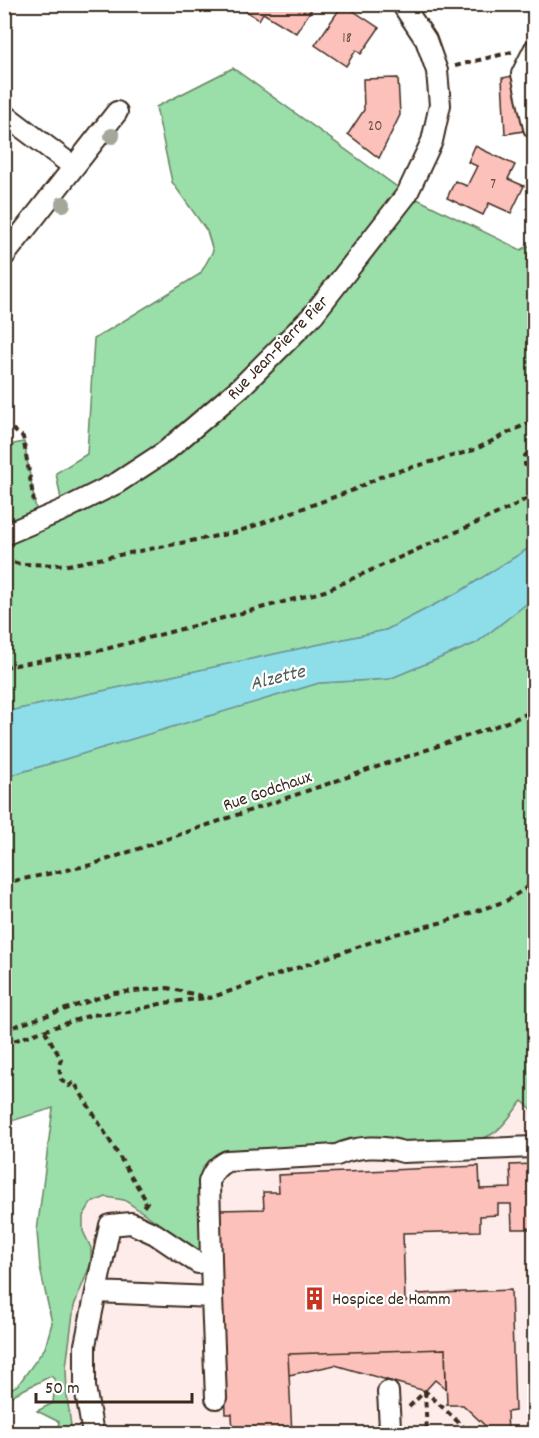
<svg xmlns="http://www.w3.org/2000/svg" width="539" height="1438" font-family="Dekko,sans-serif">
<rect width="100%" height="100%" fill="#fff"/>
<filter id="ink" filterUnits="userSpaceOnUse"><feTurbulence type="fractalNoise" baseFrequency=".0167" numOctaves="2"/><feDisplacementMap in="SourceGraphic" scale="12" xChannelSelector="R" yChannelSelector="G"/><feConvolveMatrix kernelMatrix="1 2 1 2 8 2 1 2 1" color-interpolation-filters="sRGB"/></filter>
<g filter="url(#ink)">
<path fill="#feeceb" d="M522 1101 534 1111V1433L72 1434 67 1396 66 1367 74 1306 91 1263V1248L83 1231V1216L91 1203 106 1197 124 1200 201 1252 204 1170 495 1133Z"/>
<path fill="#9adeaa" stroke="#6a8464" stroke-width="1.5" d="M233 68 407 194 521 250 534 243V545L461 591 386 630 5 712 4 444 11 448 14 444 24 442 38 521 63 510 56 473 87 454 94 339 200 274 213 251 207 231 172 182 156 107Z
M534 598V1111L522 1101C505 1122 499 1137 471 1141L225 1153 202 1252 124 1200 106 1197 91 1203 83 1216V1231L91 1248V1263L74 1306 66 1367 67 1396 72 1433 57 1430 59 1422 37 1411 53 1403 55 1380 51 1376 5 1399V1392L18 1385 45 1348 52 1323 40 1268 37 1231 53 1108 5 1123V777L319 683 389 679 476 643Z"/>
<path fill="#8edeea" stroke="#6d9698" stroke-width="1.5" d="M534 545V598L476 643 389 679 319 683 5 777V712L386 630 461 591Z"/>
<path fill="#fdc1bc" stroke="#3b2a1e" stroke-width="1.5" d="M236 4H315L296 33 263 13 259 20Z
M343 4 379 28 361 54 356 50 346 66 315 45Z
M518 75 523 131 505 134 502 78Z
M398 78 400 115 379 158 348 134 364 110 363 79Z
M475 146 515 165 508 179 524 186 511 213 489 203 483 215 447 198 455 181 467 186 477 166 468 162Z
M534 1164V1229H512L511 1204H498V1215L480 1216V1231L403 1233 405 1301H417V1294L511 1290 515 1411 507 1412 508 1434H494L463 1405H447L445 1349 288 1354 292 1434H261L259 1431 257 1434H233L232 1414H226L219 1210 264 1209 263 1192H279L278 1175 479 1166 480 1189 511 1188 510 1165Z
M445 1349 446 1389 435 1380 425 1391 335 1365 289 1375 288 1354Z"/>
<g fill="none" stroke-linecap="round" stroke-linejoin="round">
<defs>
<path id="minor" d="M534 50 522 74 534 128
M4 114 74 167
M4 256 117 112
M4 535 63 510 117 483 166 451 241 387 313 315 407 194 432 141 440 105 437 71 426 40 402 4
M96 1292 212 1297 209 1182C213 1171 217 1166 227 1161L337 1155C356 1146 383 1145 403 1152L534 1147
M212 1297 216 1398
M93 1434 85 1387V1345L110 1225 131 1223 155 1234 198 1263
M384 1434 390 1427 388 1392"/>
</defs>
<use href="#minor" stroke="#3b2a1e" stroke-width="24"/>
<path stroke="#3b2a1e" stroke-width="4" stroke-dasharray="6 4.5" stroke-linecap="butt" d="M455 66 512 52
M4 423 23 437 34 502
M534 444 525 456V465H534
M4 559 19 564 68 565 237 532 351 491 384 475 474 450 534 420
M4 667 102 650 325 591 512 507 534 494
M4 883 91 865 502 724 534 711
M4 1030 113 993 168 988 210 998 392 935 447 921 506 901 534 883
M45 1031 61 1059 59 1066 61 1079 69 1086 74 1082 147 1202 142 1209
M4 1044 91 1015 128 1012 164 1003 205 998
M425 1391 427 1434
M409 1407 425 1391 471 1434
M229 1427 230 1434"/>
<use href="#minor" stroke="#fff" stroke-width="20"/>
</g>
<g fill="#a3a89a">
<circle cx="112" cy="136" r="8"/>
<circle cx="63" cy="204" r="8"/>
</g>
</g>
<defs>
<symbol id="building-bare" viewBox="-9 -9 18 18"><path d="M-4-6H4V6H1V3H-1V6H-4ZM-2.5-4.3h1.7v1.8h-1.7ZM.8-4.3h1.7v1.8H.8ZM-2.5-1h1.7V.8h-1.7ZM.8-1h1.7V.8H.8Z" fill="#c8321e" stroke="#fff" stroke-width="2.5" paint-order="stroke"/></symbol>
</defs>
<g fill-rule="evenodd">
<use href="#building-bare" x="298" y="1282" width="33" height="33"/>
</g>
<g text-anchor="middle" stroke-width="4.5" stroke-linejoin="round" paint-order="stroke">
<g font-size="15" fill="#6c5046">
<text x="347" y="42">18</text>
<text x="375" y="130">20</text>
<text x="493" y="188">7</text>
</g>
<g font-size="18" fill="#3b2a1e" stroke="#fff">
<text transform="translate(277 347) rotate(-46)" y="6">Rue Jean-Pierre Pier</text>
<text transform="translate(267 790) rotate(-19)" y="6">Rue Godchaux</text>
</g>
<g font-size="18" fill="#3b2a1e" stroke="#fff" text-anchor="start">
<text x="332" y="1304">Hospice de Hamm</text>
</g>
<g font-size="20" font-style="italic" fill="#54605b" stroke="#fff">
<text transform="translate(277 676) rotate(-14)" y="7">Alzette</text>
</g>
</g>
<rect width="539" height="1438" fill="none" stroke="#fff" stroke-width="24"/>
<rect x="12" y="12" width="515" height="1414" fill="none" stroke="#3b2a1e" stroke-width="2" filter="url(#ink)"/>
<path d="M36 1393v9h156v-9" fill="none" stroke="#3b2a1e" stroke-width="3"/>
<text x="45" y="1393" font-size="18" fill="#3b2a1e" stroke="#ffffff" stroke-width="4.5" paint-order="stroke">50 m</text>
</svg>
